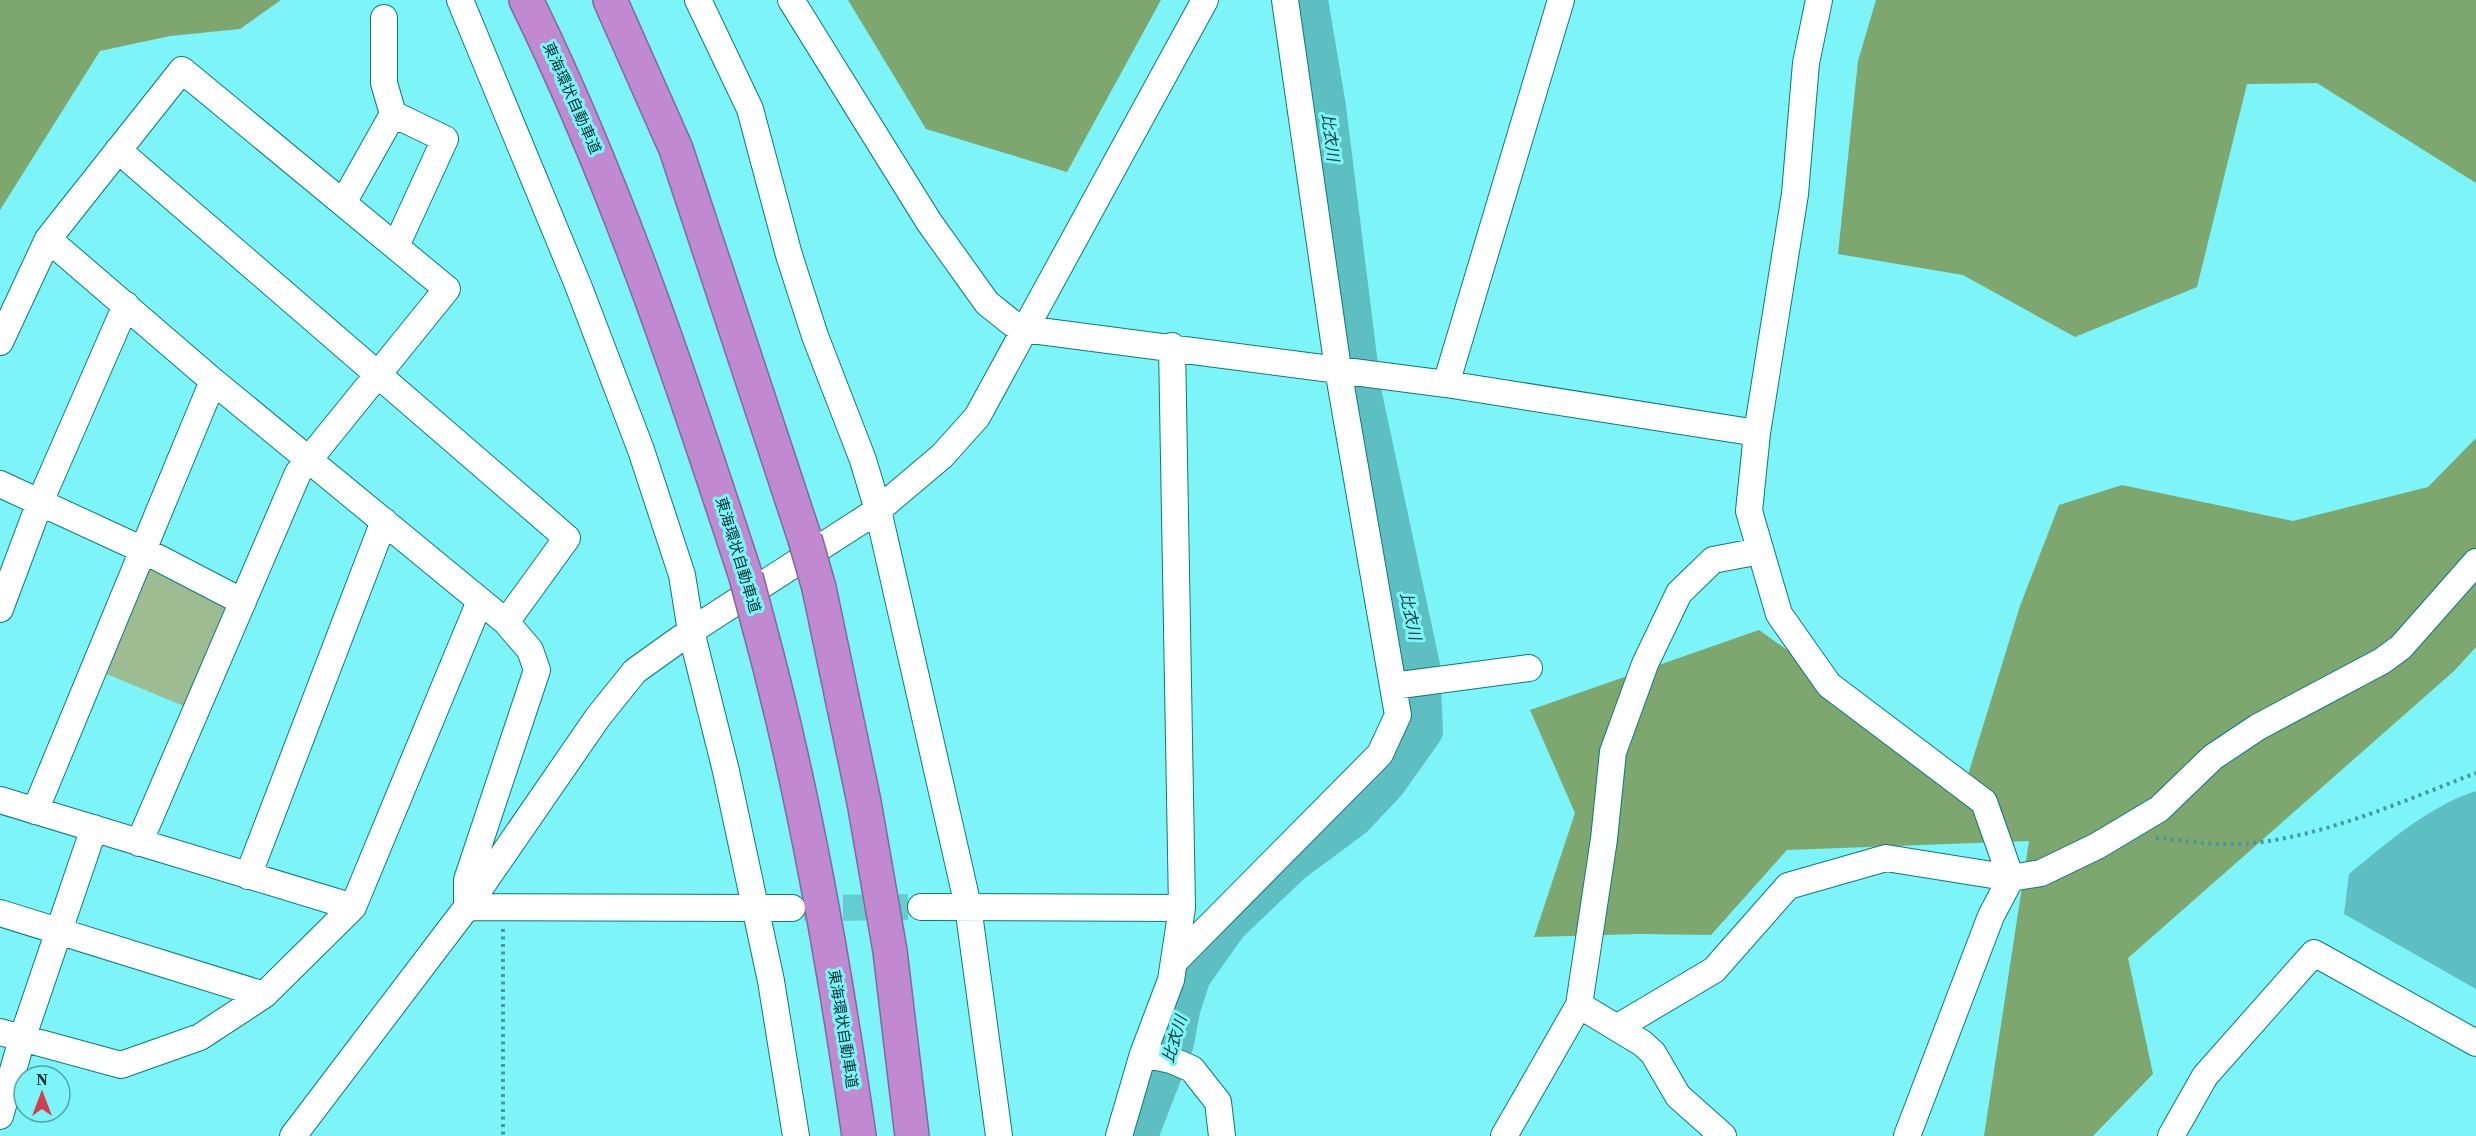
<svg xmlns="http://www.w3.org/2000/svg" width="2476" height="1136" font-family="'Source Serif 4','Noto Sans JP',serif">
<rect width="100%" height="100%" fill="#7cf4f8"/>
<path fill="#9dbc92" d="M145 558 236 604 191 709 97 670Z"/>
<path fill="#7da76f" d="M0 0H281L240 29 170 36 100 51 0 210Z
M848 0H1161L1067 172 926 129Z
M1876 0H2476V183L2317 83 2247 84 2197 287 2075 337 1963 275 1838 254 1858 61Z
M2476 438V647L2454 671 2128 958 2153 1074 2093 1136H1984L2029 841 1787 850 1711 935 1639 934 1534 937 1575 813 1530 710 1759 630 1967 778 2020 606 2059 505 2122 485 2293 521 2428 487Z"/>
<path fill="#5dbfc2" d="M2476 791V989L2344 914 2349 874C2387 843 2429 806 2476 791Z"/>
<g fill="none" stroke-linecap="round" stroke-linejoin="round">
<path stroke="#5dbfc2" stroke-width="38" d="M1139 1136 1175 1043 1181 1010 1192 976 1229 924 1292 864 1354 818 1387 783 1424 731 1421 666 1362 390 1327 107 1309 0"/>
<path stroke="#64cdd0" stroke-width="26" stroke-dasharray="26 13" stroke-linecap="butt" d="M804 908 921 907"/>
<defs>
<path id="minor" d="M460 0 578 285 641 450 682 575 691 631 726 771 771 981 796 1136
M698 0 750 109 789 255 815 336 863 460 878 510 968 906 999 1136
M791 0 929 222 987 303 1012 323 1024 329 1446 384 1757 433
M1819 0 1806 63 1795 194 1757 433 1749 511 1779 614 1829 685 1984 802 2011 878 1991 916 1907 1136
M384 18V83L393 114 445 139 396 246
M118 150 567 538 506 622
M343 203 393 114
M48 239 213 381 506 622 530 650 537 670 467 880V904
M0 342 48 239 182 70 447 289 298 473 139 843
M1446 384 1561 0
M0 484 143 550 243 602
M0 609 40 502 126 305
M1393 686 1529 668
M0 800 353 907
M35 811 213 381
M248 876 384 521
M467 907 792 908
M921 907 1182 908
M0 913 264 995
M1174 962 1380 754 1398 715 1338 369 1285 0
M1579 1005 1642 1043 1653 1053 1678 1096 1723 1136
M1618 1027 1714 970 1788 886 1886 858 2011 878 2041 873 2097 846 2159 809 2213 757 2258 727 2382 661 2401 647 2476 562
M0 1032 121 1065 200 1037 264 995 353 907 480 601
M1143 1054 1171 1060 1192 1069 1218 1102 1222 1136
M0 1116 22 1039 94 828
M293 1136 467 907 598 717 635 671 691 631 878 510 942 456 977 417 1205 0
M1119 1136 1143 1054 1171 980 1182 908 1172 346
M1504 1136 1579 1005 1604 839 1613 752 1645 664 1679 593 1713 560 1760 551
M2171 1136 2205 1076 2314 953 2476 1043"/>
<path id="highway" d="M526 0C617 185 682 381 746 577
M610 0 676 149 805 539
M819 588 864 802 890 951 912 1136
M758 622C804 791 834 963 859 1136"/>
</defs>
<use href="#minor" stroke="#0c797c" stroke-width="28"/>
<use href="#highway" stroke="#7f6a99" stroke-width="36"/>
<path stroke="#45999c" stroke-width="4" stroke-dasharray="3 4.5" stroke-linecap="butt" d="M2156 838C2184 840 2214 846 2243 844 2322 838 2403 801 2476 773
M503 929V1136"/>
<use href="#minor" stroke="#fff" stroke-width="26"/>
<use href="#highway" stroke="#c089d1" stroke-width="33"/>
<defs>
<path id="highway-bridge" d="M805 539 819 588
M746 577 758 622"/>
</defs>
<use href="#highway-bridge" stroke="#7f6a99" stroke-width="36" stroke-linecap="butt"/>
<use href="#highway-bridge" stroke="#c089d1" stroke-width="33"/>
</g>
<g text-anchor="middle" stroke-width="6" stroke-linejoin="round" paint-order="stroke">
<g font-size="15" fill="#062f31" stroke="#7cf4f8">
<text transform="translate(572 98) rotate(66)" y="5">東海環状自動車道</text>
<text transform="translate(738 555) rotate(73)" y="5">東海環状自動車道</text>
<text transform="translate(843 1029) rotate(81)" y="5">東海環状自動車道</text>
</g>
<g font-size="16" font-style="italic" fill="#043637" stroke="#7cf4f8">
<text transform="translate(1331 137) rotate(83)" y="6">比衣川</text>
<text transform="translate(1411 616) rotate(78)" y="6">比衣川</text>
<text transform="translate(1174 1039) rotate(-73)" y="6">比衣川</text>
</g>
</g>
<g transform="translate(42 1094)"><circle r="28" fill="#7cf4f8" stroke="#4da5a8" stroke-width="1.5"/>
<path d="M0-4.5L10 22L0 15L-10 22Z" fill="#d04051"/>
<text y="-9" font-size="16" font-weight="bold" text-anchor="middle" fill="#062f31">N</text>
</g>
</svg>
